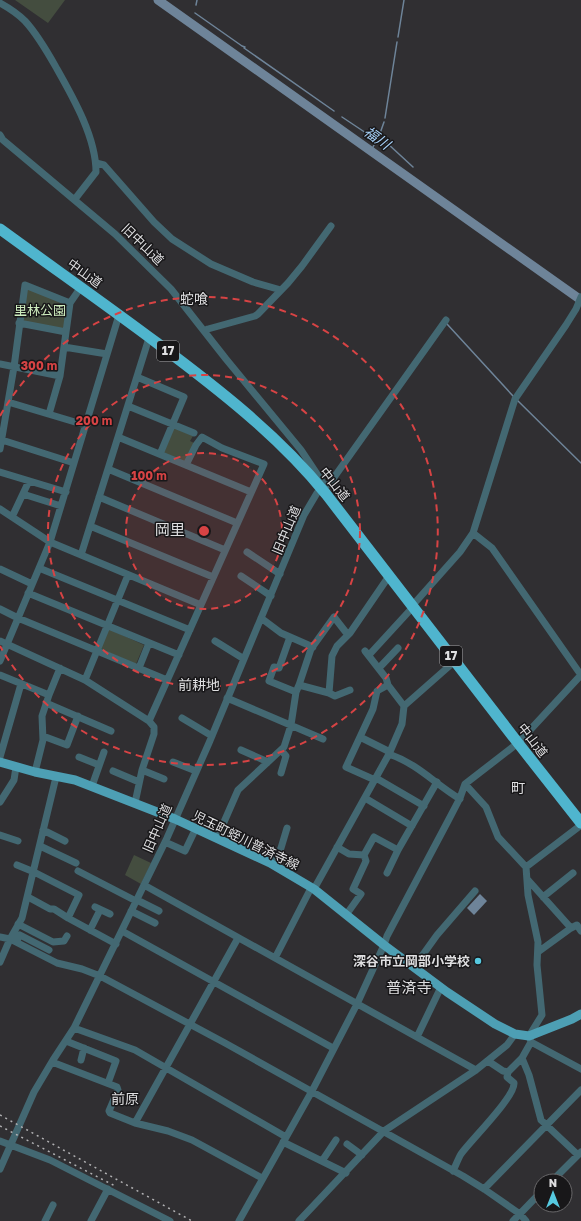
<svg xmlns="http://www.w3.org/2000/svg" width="581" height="1221" font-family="'Golos Text','Noto Sans JP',sans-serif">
<rect width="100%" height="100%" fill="#302f32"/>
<path fill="#444d3f" d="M15 0H65L48 23Z
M26 288 66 304 64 328 61 329 22 321Z
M173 427 193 436 190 441 194 443 186 462 163 453Z
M109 629 144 645 136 664 100 649Z
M134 855 151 863 141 884 125 875Z"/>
<path fill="#6e8499" d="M480 894 487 901 474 915 467 908Z"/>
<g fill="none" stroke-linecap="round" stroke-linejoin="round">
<path stroke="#6e8499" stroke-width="1.5" d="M196 5 197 0
M195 13 242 46 245 47 244 48 334 111
M398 37 404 0
M342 117 366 133 376 138
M385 118 397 42
M378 139 384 122
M387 143 413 167
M371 151 374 145
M447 324 513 396
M517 400 581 463"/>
<path stroke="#6e8499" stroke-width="9" d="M158 0 581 300"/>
<path stroke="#436872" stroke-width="7" d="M0 3C9 8 18 14 25 21 38 35 48 53 57 69 74 99 96 138 96 172L75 199
M0 135 3 140 115 234 171 289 226 359 301 450 323 483 324 485 322 489
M96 163 104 165 154 222 172 239 211 264 253 282 281 290
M19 323 66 332
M204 331 208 329 255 316 258 314 288 283 302 266 331 226
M64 347 107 354
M0 364 60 376
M137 377 184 397 160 454
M8 402 85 425
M128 406 194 433
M49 414 60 376 70 303 81 287
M118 437 251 492
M2 440 74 463
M0 449 14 367 25 285 70 303
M108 469 237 523
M0 472 66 492
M23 494 61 506
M99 497 225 550
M0 509 50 542 201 605
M12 517 29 481
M90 526 213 577
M473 533 492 548 581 675
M247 552 280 574
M81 555 149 338
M39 568 190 630
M0 569 32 584
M241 576 271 596
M28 593 179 655
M412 606 460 552 473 533 515 399 566 325 576 309 581 297
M0 609 18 618 167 680
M261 618 281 633 313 647
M348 635 334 617 311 649 299 685 329 693 332 656 337 646 350 633 389 576
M290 637 279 668 274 667 269 681 296 692
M0 641 85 680 149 721 154 727V734L142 770 135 803
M215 641 244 659
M365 651 386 678 388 685
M369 655 413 607
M0 661 50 542 119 315
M139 668 149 643
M379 668 398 648
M0 675 49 695
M85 680 128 575
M329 693 335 696 350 690
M227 698 323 739
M46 703 111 731
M182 718 212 736
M149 721 264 464 222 448 202 437 196 445 186 465
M43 736 67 745 78 716
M360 737 390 752
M241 750 268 762
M281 750 286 756 281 773
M389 754C418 764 435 784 460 799
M0 757 21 684
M79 757 99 765
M173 762 196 771
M142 770 164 779
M113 771 139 782
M35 772 43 740 42 716 49 695 60 668
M376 778 424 806
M375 780 346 767 373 709 377 691 388 685 404 706
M465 784 486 807 498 837 526 867 528 895 538 942 537 965 542 1015 529 1036 531 1042 581 1069
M92 786 104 752
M365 798 412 826
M0 802 14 780 16 767
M43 830 65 841
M0 835 18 841
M217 838 238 790 284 747 291 725 296 692 299 685
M165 842 185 851 196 828
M40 846 76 863
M337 847 349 854 364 855
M17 865 34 872 79 895 68 918 116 944
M273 865 281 848 287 828
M526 867 581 825
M78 871 136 901
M387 873 398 850 437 782
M528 880 571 928 538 952
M144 885 476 1070
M314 889 389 754 402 724 404 706 455 661
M28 897 50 909H54L68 918
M543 897 573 873
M137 900 159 911
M95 907 110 914
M131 911 155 923
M346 915 361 894 353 889 366 861 364 855 374 837 398 850
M18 924 53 942 64 941 67 936
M571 928 577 925 581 931
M90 930 100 910
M122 931 333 1048
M0 937 10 939 57 963 82 969 100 976 225 1043 463 1176 484 1189 520 1214 526 1221
M16 942 20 935 49 950
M275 958 311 888
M0 962 10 939 22 918 56 777
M414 967 437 935 475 891
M74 1028 135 1050 286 1137
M417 1037 441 987
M66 1041 116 1061 108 1083
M522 1058 529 1075 541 1120 578 1155
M81 1060 84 1048
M488 1061 503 1071 508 1072 522 1058 531 1042
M52 1062 117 1087 118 1090 109 1111 110 1113 135 1123 168 1131 192 1140 262 1178
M135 1123 238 938
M0 1141 50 1160 170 1221
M283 1142 346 1173
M347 1144 362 1155
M322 1161 336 1140
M0 1169 34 1092 53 1060 74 1028 167 838 209 743 304 515 317 493 330 483 446 320
M453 1171C456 1165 458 1159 461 1154 471 1140 515 1097 514 1083L507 1077 508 1072
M552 1181 581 1152
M484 1189 581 1090
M45 1221 53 1205
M91 1221 108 1189
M239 1221 312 1091 357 1004 384 945 387 936 448 821 460 798 465 784 518 743 581 675
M299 1221 384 1131 476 1070 507 1045 515 1034
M513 1221 541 1192"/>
<path stroke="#4d9fb4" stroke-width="9" d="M0 762 35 772 75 780 175 819 270 863 314 889 384 945 447 992 495 1024 515 1034 529 1036 572 1019 581 1014"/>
<path stroke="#4fb5ce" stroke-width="11" d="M0 229C52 267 105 304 157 343 217 388 278 435 326 494L518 743 581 823"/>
<path stroke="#b1b1b3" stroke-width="1.5" stroke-dasharray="2 4" stroke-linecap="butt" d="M0 1115 192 1221
M0 1126 115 1186"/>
</g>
<circle cx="204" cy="531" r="78" fill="#d74344" fill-opacity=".12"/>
<g fill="none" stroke="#d74344" stroke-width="2" stroke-dasharray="7 5">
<circle cx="204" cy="531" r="78"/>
<circle cx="204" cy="531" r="156"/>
<path d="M0 416A234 234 0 1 1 0 646"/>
</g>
<circle fill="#56c9e0" stroke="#181719" stroke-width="1.5" cx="478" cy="961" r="4"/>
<g text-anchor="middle" stroke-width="3" stroke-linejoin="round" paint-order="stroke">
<g fill="#181719" stroke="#a3a3a5" stroke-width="1">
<rect x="157" y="341" width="22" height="20" rx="3"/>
<rect x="440" y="646" width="22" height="20" rx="3"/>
</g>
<g font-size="12" font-weight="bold" fill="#dfdfe1">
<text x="168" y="355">17</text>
<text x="451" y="660">17</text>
</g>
<g font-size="13" fill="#dfdfe1" stroke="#181719">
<text transform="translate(143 244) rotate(44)" y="5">旧中山道</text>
<text transform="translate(85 273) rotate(36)" y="5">中山道</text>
<text transform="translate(335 484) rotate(51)" y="5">中山道</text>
<text transform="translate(286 530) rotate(-67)" y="5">旧中山道</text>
<text transform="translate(533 740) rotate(52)" y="5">中山道</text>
<text transform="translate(157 828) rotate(-66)" y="5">旧中山道</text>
<text transform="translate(246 840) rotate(26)" y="5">児玉町蛭川普済寺線</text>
</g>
<g font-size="13" fill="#ceedbe" stroke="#181719">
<text x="40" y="315">里林公園</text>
</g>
<g font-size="13" font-weight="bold" fill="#dfdfe1" stroke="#181719" text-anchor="end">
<text x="470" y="966">深谷市立岡部小学校</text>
</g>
<g font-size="14" font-style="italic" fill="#a7d1f8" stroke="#181719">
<text transform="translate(377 138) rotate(35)" y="5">福川</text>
</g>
<g font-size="14" fill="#dfdfe1" stroke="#181719">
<text x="194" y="304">蛇喰</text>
<text x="199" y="690">前耕地</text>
<text x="518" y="793">町</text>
<text x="125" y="1104">前原</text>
</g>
<g font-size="15" fill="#dfdfe1" stroke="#181719">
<text x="170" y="535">岡里</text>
<text x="409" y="993">普済寺</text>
</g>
</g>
<circle cx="204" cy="531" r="6" fill="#d74344" stroke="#181719" stroke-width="2"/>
<g font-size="12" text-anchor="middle" font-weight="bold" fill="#d74344" stroke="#181719" stroke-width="3" stroke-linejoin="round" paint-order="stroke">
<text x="39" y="370">300 m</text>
<text x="94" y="425">200 m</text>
<text x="149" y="480">100 m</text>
</g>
<g transform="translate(553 1193)"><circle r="19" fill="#181719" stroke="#686769"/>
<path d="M0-3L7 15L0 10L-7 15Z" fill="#56c9e0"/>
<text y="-6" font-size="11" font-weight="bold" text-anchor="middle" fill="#dfdfe1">N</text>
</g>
</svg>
